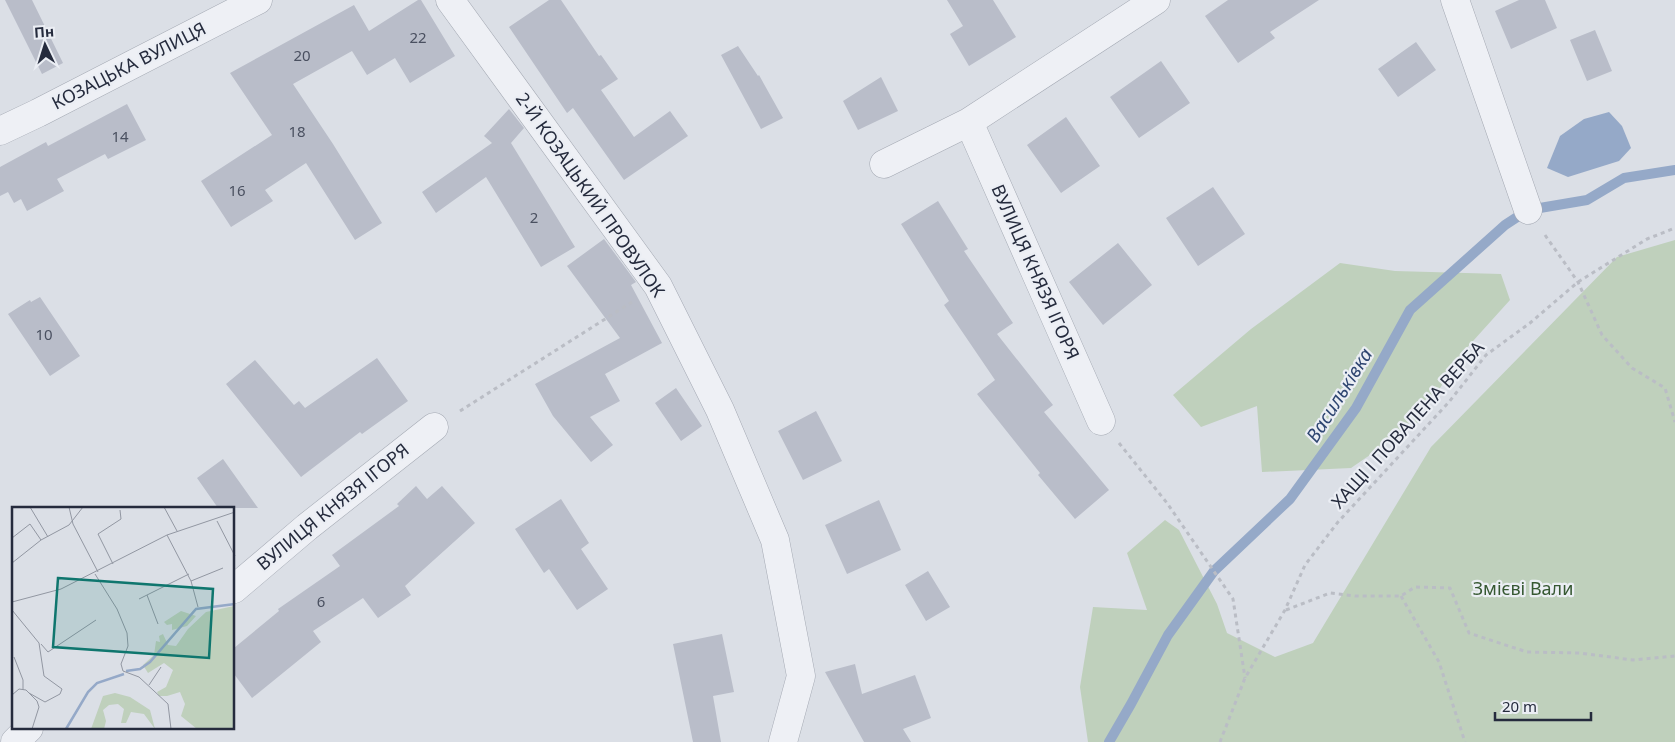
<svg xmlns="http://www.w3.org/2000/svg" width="1675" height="742" font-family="'Noto Sans',sans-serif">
<rect width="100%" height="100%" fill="#dbdfe6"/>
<path fill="#bfd0bc" d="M1675 240V742H1088L1080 687 1093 607 1147 610 1127 553 1165 520 1179 530 1217 604 1227 633 1275 657 1313 643 1431 447 1617 257Z
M1340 263 1395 271 1501 274 1510 300 1464 351 1418 422 1351 468 1262 472 1257 406 1201 427 1173 395 1251 329Z"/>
<path fill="#95a9c8" d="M1609 112 1622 126 1631 148 1619 161 1568 177 1547 168 1560 136 1584 119Z"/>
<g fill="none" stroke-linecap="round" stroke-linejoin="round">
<path stroke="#95a9c8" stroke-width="10" d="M1109 742 1131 704 1168 635 1214 571 1290 499 1356 408 1410 310 1505 225 1528 210 1587 200 1624 178 1675 170"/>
</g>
<path fill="#b9bdc9" d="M5 0H32L63 63 42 74Z
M418 0H421L455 56 410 83 395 58 367 75 352 51 293 84 333 144 382 223 355 240 306 163 265 190 273 201 231 227 201 181 272 135 230 73 354 5 369 31Z
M549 0H561L599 56 601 55 618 79 601 90 634 137 670 111 688 136 624 180 573 108 567 113 509 27Z
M947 0H993L1016 37 969 66 950 34 963 26Z
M1228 0H1319L1270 32 1275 38 1238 63 1205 16Z
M1519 0H1545L1557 28 1511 49 1495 11Z
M1595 30 1612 71 1587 81 1570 40Z
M1416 42 1436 70 1398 97 1378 69Z
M738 46 758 76 759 75 783 118 761 129 721 55Z
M1161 61 1190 103 1139 138 1110 97Z
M881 77 898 111 858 130 843 101Z
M127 104 146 140 108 159 105 154 57 179 64 191 27 211 21 199 14 203 8 192 0 196V167L46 142 48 146Z
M509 109 524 128 511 143 575 247 541 267 486 177 436 213 422 192 492 143 484 136Z
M1066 117 1100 166 1061 193 1027 145Z
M1213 187 1245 234 1198 266 1166 218Z
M938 201 968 249 964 251 1013 323 997 334 1053 405 1044 412 1109 490 1075 519 1038 475 1040 473 977 394 995 380 944 305 949 301 901 224Z
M604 239 636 282 631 285 662 343 605 374 620 401 590 417 613 445 591 462 553 416 535 384 620 338 567 266Z
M1118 243 1152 285 1103 325 1069 282Z
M40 297 80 356 50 376 8 314 30 300 31 302Z
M377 358 408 401 362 434 360 432 301 477 226 384 255 360 294 405 299 401 305 408Z
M676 388 702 426 681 441 655 403Z
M816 411 842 461 803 480 778 431Z
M223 459 258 508H218L197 478Z
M416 486 427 499 442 486 475 523 405 586 411 595 378 618 363 598 313 631 321 642 252 698 234 674V648L279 611 278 609 340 566 332 555 399 506 397 504Z
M561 499 589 543 581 549 608 589 577 610 549 569 544 573 515 529Z
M879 500 901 550 847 574 825 525Z
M928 571 950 607 926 621 905 585Z
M722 634 734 692 713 696 721 742H693L673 644Z
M855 664 862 694 915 675 931 718 903 729 911 742H864L825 672Z"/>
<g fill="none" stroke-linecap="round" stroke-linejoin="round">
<defs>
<path id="minor" d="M450 0 658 286 720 410 775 540 801 676 783 742
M1455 0 1528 210
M969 122 1101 421
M0 131 38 113 258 0
M884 164 969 122 1156 0
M234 589 307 527 434 427
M15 742 29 728"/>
</defs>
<use href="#minor" stroke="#a4a9b3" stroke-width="29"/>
<path stroke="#babdc5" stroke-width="3" stroke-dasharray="4 4" stroke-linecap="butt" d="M1545 235 1578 282 1602 335 1632 368 1665 388 1675 422
M460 411 632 302
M1119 443 1167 503 1233 599 1245 678
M1401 596 1439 662 1465 742
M1286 610 1330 593 1355 596H1401L1415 587 1450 588 1469 633 1527 652 1580 653 1633 660 1675 656
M1220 742 1245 678 1285 610 1305 565 1338 522 1449 402 1486 355 1530 323 1578 282 1647 239 1675 228"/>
<use href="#minor" stroke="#eef0f5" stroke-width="28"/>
</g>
<g text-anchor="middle" stroke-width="4.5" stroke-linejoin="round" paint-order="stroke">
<g font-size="15" fill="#4a5060">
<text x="418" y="43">22</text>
<text x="302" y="61">20</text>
<text x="297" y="137">18</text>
<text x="120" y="142">14</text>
<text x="237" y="196">16</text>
<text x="534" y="223">2</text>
<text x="44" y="340">10</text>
<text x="321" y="607">6</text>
</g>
<g font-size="18" fill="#252b3d" stroke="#ebeef4">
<text transform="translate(129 66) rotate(-27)" y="6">КОЗАЦЬКА ВУЛИЦЯ</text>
<text transform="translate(590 195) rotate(55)" y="6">2-Й КОЗАЦЬКИЙ ПРОВУЛОК</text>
<text transform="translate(1035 272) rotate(66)" y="6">ВУЛИЦЯ КНЯЗЯ ІГОРЯ</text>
<text transform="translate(1408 425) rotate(-48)" y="6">ХАЩІ І ПОВАЛЕНА ВЕРБА</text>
<text transform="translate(333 507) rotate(-39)" y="6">ВУЛИЦЯ КНЯЗЯ ІГОРЯ</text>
</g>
<g font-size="18" fill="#365832" stroke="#ebeef4">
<text x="1523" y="595">Змієві Вали</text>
</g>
<g font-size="19" font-style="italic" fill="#2f4671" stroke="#ebeef4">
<text transform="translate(1339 395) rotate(-58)" y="7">Васильківка</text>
</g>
</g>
<g transform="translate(12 507)">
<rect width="222" height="222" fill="#dbdfe6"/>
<path d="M222 99V222H185L169 209 173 197 168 185 155 189H147L145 185 154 180 161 163 152 156 136 166 131 158 142 148 144 134 148 135 147 129 151 127 156 138 164 139 176 122 194 105ZM169 104 184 109 175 119 160 123V117L155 118 152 115ZM103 186 118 190 138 203 143 222 132 207 119 205 114 216H109L112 202 106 197 97 198 91 203 94 214 92 222H79L91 189Z" fill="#bfd0bc"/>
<path fill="none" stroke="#95a9c8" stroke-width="2.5" d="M114 164 128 162 138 155 184 102 223 97M54 222 76 185 85 176 112 167"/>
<path fill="none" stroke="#9297a2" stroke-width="1" d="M18 0 36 30M57 0 61 17 86 65M152 0 165 24M205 14 223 49M155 28 179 74 211 61M0 31 18 17 29 33M0 56 29 33 57 18 71 0M101 57 86 27 109 12 108 3M83 67 105 102 115 126 116 139 109 157 111 164 127 170 156 197 159 222M179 74 186 100M135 88 146 117M127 92 177 67M0 95 49 82 155 28 223 5M0 103 27 136 32 169 50 182 48 187 33 195 17 186M29 137 36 145 84 113M2 150 11 173V183M137 178 149 160M0 188 7 182 14 183 25 194 27 200 20 222"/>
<path fill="#0f766e" fill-opacity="0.15" stroke="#0f766e" stroke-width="2.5" d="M46 71 201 82 197 151 41 140Z"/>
<rect width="222" height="222" fill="none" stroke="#252b3d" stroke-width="2.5"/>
</g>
<g transform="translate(45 45) rotate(356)" stroke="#ebeef4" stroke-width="4" paint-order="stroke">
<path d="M0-4L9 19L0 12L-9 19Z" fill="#252b3d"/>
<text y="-8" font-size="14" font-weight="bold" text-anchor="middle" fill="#252b3d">Пн</text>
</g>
<path d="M1495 712v8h96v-8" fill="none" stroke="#252b3d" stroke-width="2.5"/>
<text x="1502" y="712" font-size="15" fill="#252b3d" stroke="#ebeef4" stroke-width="4" paint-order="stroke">20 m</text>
</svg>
